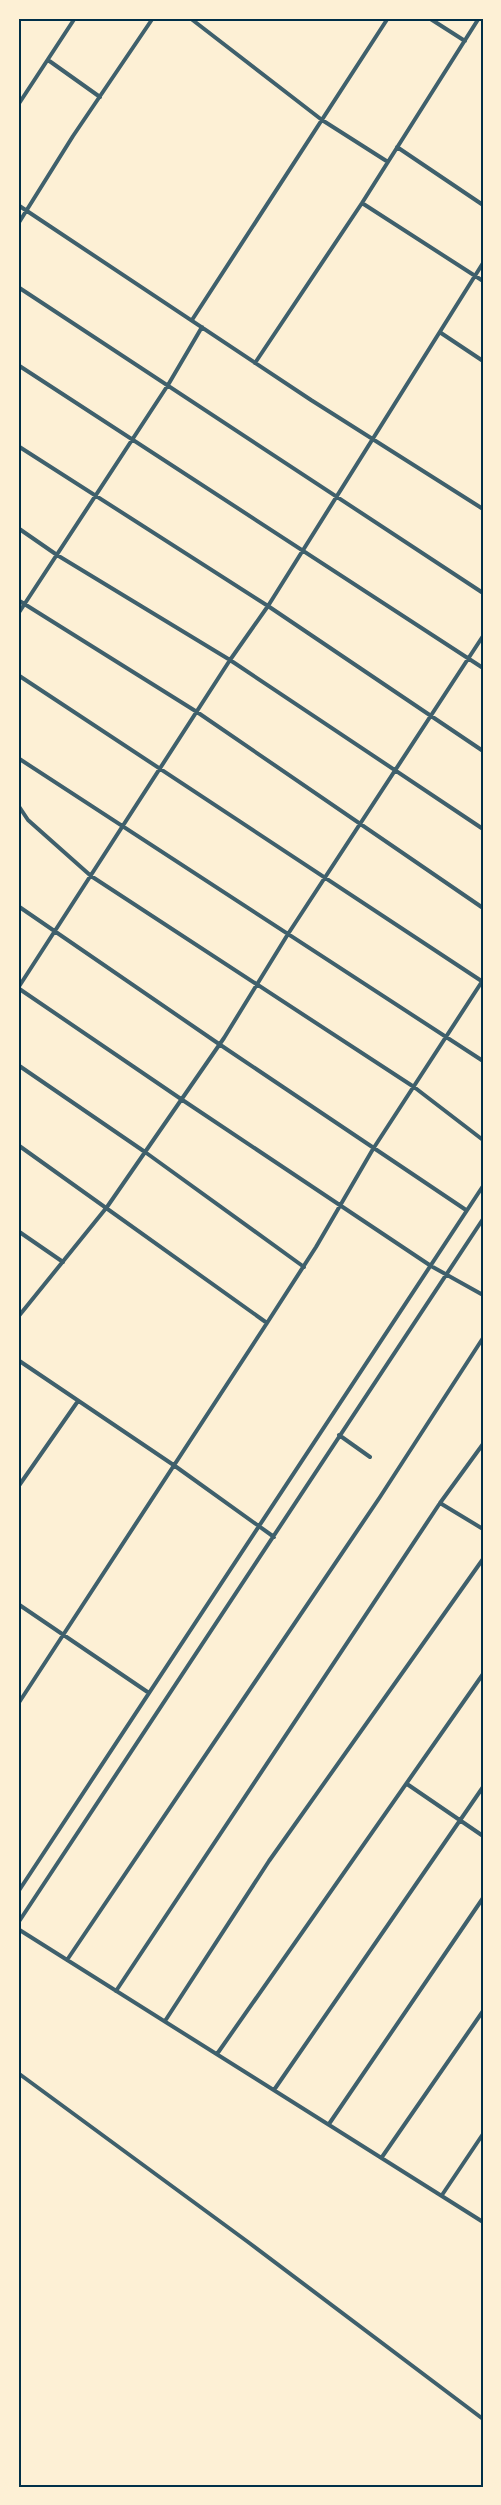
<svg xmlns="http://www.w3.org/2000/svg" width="501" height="2505" font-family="'Sofia Sans Condensed',sans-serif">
<rect width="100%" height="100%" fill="#fdf0d5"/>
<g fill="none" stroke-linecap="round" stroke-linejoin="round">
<path stroke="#3f606c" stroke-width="4" d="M190 18 322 120 388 162
M429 18 465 41
M48 60 100 97
M18 105 75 18
M397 147 483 205
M362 203 483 281
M18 205 311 400 483 509
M18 224 73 136 153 18
M18 287 483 593
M192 320 388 18
M441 333 483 361
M255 363 362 203 479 18
M18 365 483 668
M18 446 268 606 483 751
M18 528 57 555 230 660 483 829
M18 600 197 712 483 908
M18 614 168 385 202 327
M18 675 483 982
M18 758 483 1061
M18 805 28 820 91 876 414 1087 483 1140
M18 906 219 1044 466 1210
M18 988 230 660 268 606 483 263
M18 988 181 1099 431 1266 483 1295
M18 1065 145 1152 304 1267
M18 1145 267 1323
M18 1231 63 1262
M18 1317 107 1207 224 1038 288 934 483 636
M18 1360 175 1466 274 1537
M339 1435 370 1457
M18 1487 78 1401
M440 1503 483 1529
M18 1604 149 1693
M18 1704 267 1323 316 1247 373 1149 483 980
M407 1784 483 1836
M18 1892 483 1186
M18 1923 483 1219
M18 1929 483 2222
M67 1960 380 1497 483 1338
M116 1991 440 1503 483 1444
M165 2021 269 1861 483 1559
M217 2054 483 1674
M18 2073 248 2242 483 2419
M274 2090 483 1787
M329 2124 483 1898
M382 2157 483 2011
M442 2195 483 2134"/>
</g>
<rect width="501" height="2505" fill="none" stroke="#fdf0d5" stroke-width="39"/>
<rect x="20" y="20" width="462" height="2466" fill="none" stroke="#003049" stroke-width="2"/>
</svg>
